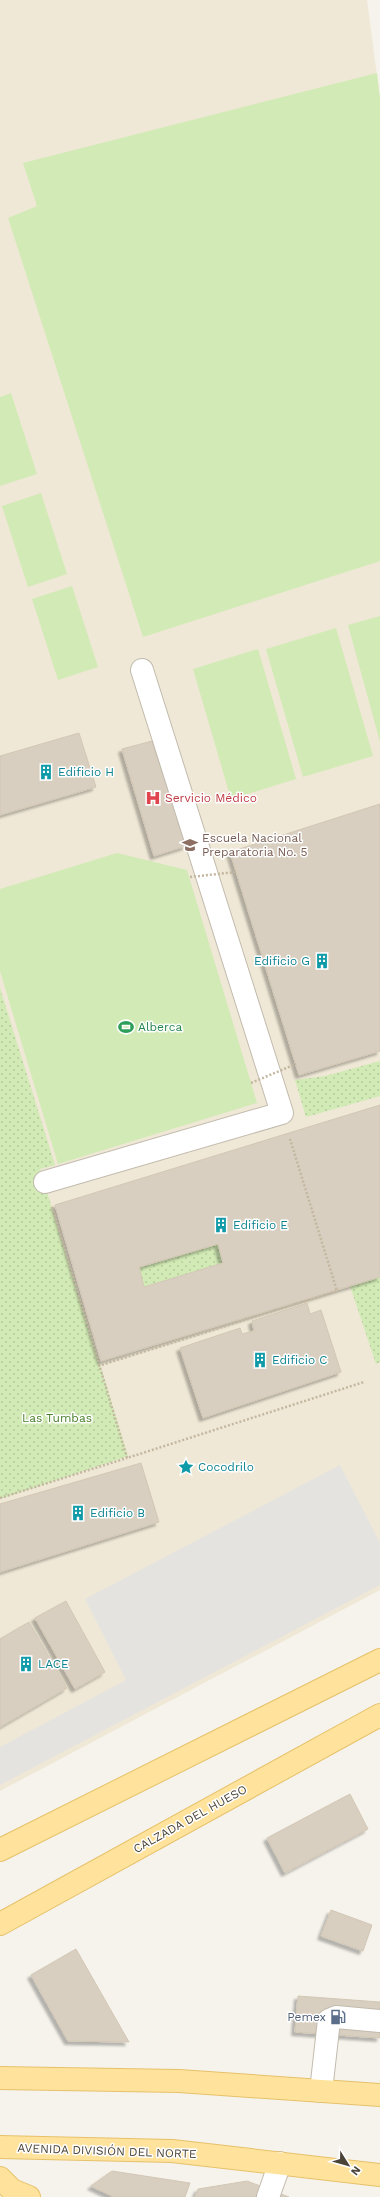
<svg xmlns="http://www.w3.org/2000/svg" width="380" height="2197" font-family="'Work Sans',sans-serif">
<defs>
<pattern id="grass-dots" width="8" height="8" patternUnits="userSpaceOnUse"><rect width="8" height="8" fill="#d2eab5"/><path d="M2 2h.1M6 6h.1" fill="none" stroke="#b6ca9c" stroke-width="1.8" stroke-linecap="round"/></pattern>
<filter id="shadow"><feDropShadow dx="-3.5" dy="3.5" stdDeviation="1" flood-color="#0004"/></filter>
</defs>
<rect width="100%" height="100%" fill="#f6f3ec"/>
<path fill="#efe8d6" d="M0 0H367L380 99V1590L0 1791Z"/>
<path fill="url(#grass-dots)" d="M0 988 55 1165 40 1169 128 1456 0 1499Z
M380 1061V1096L306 1117 295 1080 325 1076Z
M218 1244 223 1263 144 1287 139 1268Z
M380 1277V1362L376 1364 350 1286Z"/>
<path fill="#d2eab5" d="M377 73 380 98V561L143 637 8 218 37 206 23 163Z
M11 393 37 474 0 486V397Z
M41 493 67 574 28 587 2 506Z
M72 586 98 667 58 680 32 599Z
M380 616V742L348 625Z
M336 628 373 756 303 777 266 649Z
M258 649 296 779 231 799 193 669Z
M117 853 187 870 257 1103 58 1164 0 971V889Z"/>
<path fill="#e5e3e0" d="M340 1465 380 1543V1585L0 1785V1747L126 1680 85 1599Z"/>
<path fill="#d8cfc1" stroke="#d3c7b4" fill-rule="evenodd" filter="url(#shadow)" d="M79 733 96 787 0 815V756Z
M152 741 186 846 154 856 122 749Z
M380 804V1051L299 1075 230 852Z
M380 1105V1277L101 1361 55 1205ZM218 1244 223 1263 144 1287 139 1267Z
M307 1303 310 1314 321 1310 341 1372 203 1418 180 1348 240 1328 242 1334 254 1331 252 1321Z
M141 1463 159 1522 0 1572V1504Z
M66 1601 105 1672 75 1689 35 1618Z
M29 1622 67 1688 0 1727V1639Z
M350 1794 368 1829 285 1873 267 1838Z
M331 1910 372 1925 363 1951 321 1936Z
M76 1949 129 2042 68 2041 31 1975Z
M298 1996 380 2002V2038L295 2032Z
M112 2171 190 2183 185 2197H114L91 2186Z
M247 2181 289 2197H195L198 2189Z"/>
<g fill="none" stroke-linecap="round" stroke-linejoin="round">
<defs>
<path id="minor" d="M45 1182 282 1113 142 670
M321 2091 329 2020 336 2017 380 2021
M268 2197 280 2163"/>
<path id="major" d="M0 1850 380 1660
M0 1924 380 1715
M0 2078 179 2081 380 2095
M0 2147 172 2151 380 2175
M0 2178 12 2190 29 2197"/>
</defs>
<use href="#minor" stroke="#c2bbae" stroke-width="24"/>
<use href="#major" stroke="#e6c16a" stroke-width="24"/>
<path stroke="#c4b79f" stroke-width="2.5" stroke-dasharray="2 2" stroke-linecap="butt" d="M52 1207 127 1458 364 1382
M98 1366 337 1291 290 1139
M0 1498 127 1458"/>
<use href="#minor" stroke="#fff" stroke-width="22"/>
<use href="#major" stroke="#ffe39c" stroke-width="22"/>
<path stroke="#c4b79f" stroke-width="2.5" stroke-dasharray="2 2" stroke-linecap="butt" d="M190 877 236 872
M251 1083 296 1064"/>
</g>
<defs>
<symbol id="building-bare" viewBox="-9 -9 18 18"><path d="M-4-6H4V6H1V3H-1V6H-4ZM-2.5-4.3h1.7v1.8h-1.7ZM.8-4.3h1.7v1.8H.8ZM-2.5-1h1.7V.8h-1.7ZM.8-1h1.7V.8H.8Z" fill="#0f9aa8" stroke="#fff" stroke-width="2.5" paint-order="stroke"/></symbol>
<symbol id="hospital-bare" viewBox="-9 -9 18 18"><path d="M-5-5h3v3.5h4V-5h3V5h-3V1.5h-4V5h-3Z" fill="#e0444e" stroke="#fff" stroke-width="2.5" paint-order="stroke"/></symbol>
<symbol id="school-bare" viewBox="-9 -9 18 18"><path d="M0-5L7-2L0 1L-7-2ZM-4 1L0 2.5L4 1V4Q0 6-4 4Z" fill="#8d6e63" stroke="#fff" stroke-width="2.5" paint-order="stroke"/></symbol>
<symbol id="stadium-bare" viewBox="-9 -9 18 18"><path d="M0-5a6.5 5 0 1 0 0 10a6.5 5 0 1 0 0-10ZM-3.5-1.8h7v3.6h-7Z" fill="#2e9e5b" stroke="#fff" stroke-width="2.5" paint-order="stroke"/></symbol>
<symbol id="sight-bare" viewBox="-9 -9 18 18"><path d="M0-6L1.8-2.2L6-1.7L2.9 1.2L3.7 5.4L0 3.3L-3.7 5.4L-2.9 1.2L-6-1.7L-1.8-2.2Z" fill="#0f9aa8" stroke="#fff" stroke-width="2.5" paint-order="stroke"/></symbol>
<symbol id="fuel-bare" viewBox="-9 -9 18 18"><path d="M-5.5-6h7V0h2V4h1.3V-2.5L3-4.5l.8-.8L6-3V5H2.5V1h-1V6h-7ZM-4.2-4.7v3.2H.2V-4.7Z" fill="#5c6f8a" stroke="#fff" stroke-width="2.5" paint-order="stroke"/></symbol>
</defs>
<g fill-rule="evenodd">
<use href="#building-bare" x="35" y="761" width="22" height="22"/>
<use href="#hospital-bare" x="142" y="787" width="22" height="22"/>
<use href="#school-bare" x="179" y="834" width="22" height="22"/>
<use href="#building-bare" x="311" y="950" width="22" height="22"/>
<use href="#stadium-bare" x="115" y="1016" width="22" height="22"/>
<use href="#building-bare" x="210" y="1214" width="22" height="22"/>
<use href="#building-bare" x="249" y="1349" width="22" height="22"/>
<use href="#sight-bare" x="175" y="1456" width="22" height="22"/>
<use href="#building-bare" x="67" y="1502" width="22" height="22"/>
<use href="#building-bare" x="15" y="1653" width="22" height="22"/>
<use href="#fuel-bare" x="327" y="2006" width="22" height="22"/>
</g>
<g text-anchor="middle" stroke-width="3" stroke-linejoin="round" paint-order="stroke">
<g font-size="12" fill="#0d838f" stroke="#fff" text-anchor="start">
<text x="58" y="776">Edificio H</text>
<text x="310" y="965" text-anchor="end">Edificio G</text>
<text x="233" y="1229">Edificio E</text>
<text x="272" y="1364">Edificio C</text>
<text x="198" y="1471">Cocodrilo</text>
<text x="90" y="1517">Edificio B</text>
<text x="38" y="1668">LACE</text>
</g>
<g font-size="12" fill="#be3a42" stroke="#fff" text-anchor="start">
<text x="165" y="802">Servicio Médico</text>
</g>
<g font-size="12" fill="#785e54" stroke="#fff" text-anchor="start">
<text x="202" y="842">Escuela Nacional<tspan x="202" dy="14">Preparatoria No. 5</tspan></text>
</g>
<g font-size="12" fill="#27864d" stroke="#fff" text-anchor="start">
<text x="138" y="1031">Alberca</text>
</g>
<g font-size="12" fill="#4a7f2a" stroke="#fff">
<text x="57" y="1422">Las Tumbas</text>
</g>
<g font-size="12" fill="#4b4439" stroke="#fff">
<text transform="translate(190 1819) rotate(-29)" y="4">CALZADA DEL HUESO</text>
<text transform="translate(107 2151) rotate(2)" y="4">AVENIDA DIVISIÓN DEL NORTE</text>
</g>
<g font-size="12" fill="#4e5e75" stroke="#fff" text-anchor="end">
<text x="326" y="2021">Pemex</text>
</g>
</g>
<g transform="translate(348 2165) rotate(127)" stroke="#ffffff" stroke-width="3" paint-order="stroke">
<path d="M0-3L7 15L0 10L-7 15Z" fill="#4b4439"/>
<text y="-6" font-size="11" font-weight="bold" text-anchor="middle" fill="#4b4439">N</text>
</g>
</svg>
